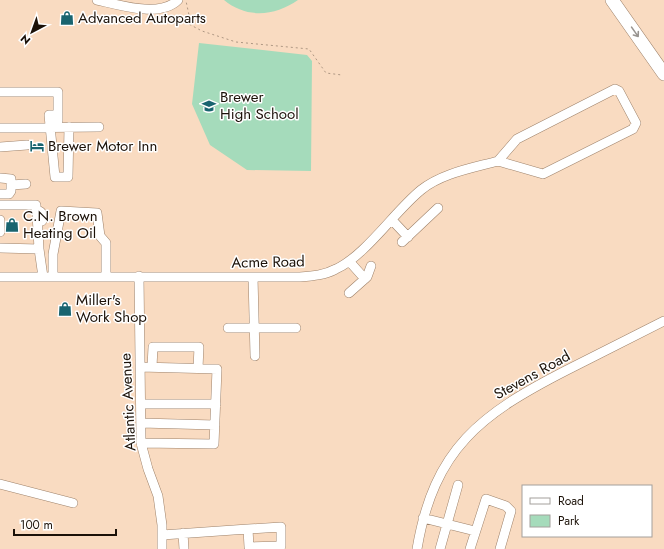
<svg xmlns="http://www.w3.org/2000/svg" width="664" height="549" font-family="Jost,sans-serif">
<rect width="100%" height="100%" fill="#f9dbc1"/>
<path fill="#a5dbbb" d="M224 0H298C275 16 247 19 224 0Z
M199 43 307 55 312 61 311 171 247 170 210 145 192 104Z"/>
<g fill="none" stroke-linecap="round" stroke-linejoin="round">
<defs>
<path id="minor" d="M97 0C119 5 160 18 178 0
M615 89 619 91 636 123 633 129 543 174 498 161 517 139Z
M0 92H58V121
M58 115H49L55 177H68L69 127
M0 128 99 127
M0 147 27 145
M0 178 11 179V191L9 194H0
M11 185 26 184
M0 205H36V209L41 212 42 221
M37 214 39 249
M0 220V232
M392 220 408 237
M402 242 438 208
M0 248 39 249 43 277
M349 261 365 279
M139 276 141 443 148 469 158 496 162 525V549
M0 277H300C313 276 325 275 336 269 365 256 395 211 421 190 442 173 473 168 498 161
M53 277V254L61 211 97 213 100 236 106 243V276
M253 277 255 356
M349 293 367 277 371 266
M228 328H296
M140 367 217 369 214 444 141 443
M152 367 153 347H199L198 368
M141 404H216
M141 423 215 425
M0 484 73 503
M423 518 475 531
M183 533 184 549
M162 535 248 529 249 547 281 546V527L248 529
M417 549C434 448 481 414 567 370 599 354 632 337 664 321
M440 549 458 485
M470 549 486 499 506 506 511 511 500 549"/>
<path id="highway" d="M612 0 664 74"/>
</defs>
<use href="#minor" stroke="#9e826a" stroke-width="10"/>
<use href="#highway" stroke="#9e826a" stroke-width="14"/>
<path stroke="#ae9783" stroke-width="1" stroke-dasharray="2 3" stroke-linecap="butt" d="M155 17 179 24 185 22 189 15 186 1
M185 22 202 31 236 42 309 49 326 73 342 75"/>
<use href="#minor" stroke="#fff" stroke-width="9"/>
<use href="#highway" stroke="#fff" stroke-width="13"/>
</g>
<defs><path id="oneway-shaft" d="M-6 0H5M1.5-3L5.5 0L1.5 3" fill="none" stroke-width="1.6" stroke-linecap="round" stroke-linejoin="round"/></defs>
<use stroke="#989490" href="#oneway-shaft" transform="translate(635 32) rotate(55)"/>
<defs>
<symbol id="shop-bare" viewBox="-9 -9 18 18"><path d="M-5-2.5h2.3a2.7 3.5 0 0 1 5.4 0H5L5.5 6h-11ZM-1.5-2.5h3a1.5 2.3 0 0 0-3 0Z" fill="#19646f" stroke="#fff" stroke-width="2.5" paint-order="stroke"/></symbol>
<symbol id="school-bare" viewBox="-9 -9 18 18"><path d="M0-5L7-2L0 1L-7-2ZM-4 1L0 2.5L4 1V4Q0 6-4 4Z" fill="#19646f" stroke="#fff" stroke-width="2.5" paint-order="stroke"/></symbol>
<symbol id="hotel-bare" viewBox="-9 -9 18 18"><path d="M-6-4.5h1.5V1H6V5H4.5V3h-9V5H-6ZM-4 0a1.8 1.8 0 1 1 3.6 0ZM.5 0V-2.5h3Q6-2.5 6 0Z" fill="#19646f" stroke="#fff" stroke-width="2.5" paint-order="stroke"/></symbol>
</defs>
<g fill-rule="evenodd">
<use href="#shop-bare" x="57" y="8" width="20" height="20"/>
<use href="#school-bare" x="199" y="96" width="20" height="20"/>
<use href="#hotel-bare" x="27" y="136" width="20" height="20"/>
<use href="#shop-bare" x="2" y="215" width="20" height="20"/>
<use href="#shop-bare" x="55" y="299" width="20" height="20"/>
</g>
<g text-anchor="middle" stroke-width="3" stroke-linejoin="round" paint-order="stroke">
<g font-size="15" fill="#1b1108" stroke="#fff" text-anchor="start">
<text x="78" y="23">Advanced Autoparts</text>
<text x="220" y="102">Brewer<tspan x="220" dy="17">High School</tspan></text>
<text x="48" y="151">Brewer Motor Inn</text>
<text x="23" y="221">C.N. Brown<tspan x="23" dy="17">Heating Oil</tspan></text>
<text x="76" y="305">Miller's<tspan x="76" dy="17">Work Shop</tspan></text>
</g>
<g font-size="15" fill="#1b1108" stroke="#fff">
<text transform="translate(268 262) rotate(-1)" y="5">Acme Road</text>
<text transform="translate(532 375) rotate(-29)" y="5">Stevens Road</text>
<text transform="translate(128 402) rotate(-93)" y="5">Atlantic Avenue</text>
</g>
</g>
<rect x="522" y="485" width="130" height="52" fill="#ffffff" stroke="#a4a09c"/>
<rect x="530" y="498" width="20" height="6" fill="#ffffff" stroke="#a4a09c"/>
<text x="558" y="505" font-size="12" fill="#1b1108">Road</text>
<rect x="530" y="515" width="20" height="12" fill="#a5dbbb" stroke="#a4a09c"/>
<text x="558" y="525" font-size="12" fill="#1b1108">Park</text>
<g transform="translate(32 32) rotate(221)" stroke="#ffffff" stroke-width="3" paint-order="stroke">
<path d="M0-3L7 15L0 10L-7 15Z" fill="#1b1108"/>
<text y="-6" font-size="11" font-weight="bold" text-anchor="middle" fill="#1b1108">N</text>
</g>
<path d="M14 529v6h102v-6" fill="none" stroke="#1b1108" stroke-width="2"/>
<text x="20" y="529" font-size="12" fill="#1b1108" stroke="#ffffff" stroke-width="3" paint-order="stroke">100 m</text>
</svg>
